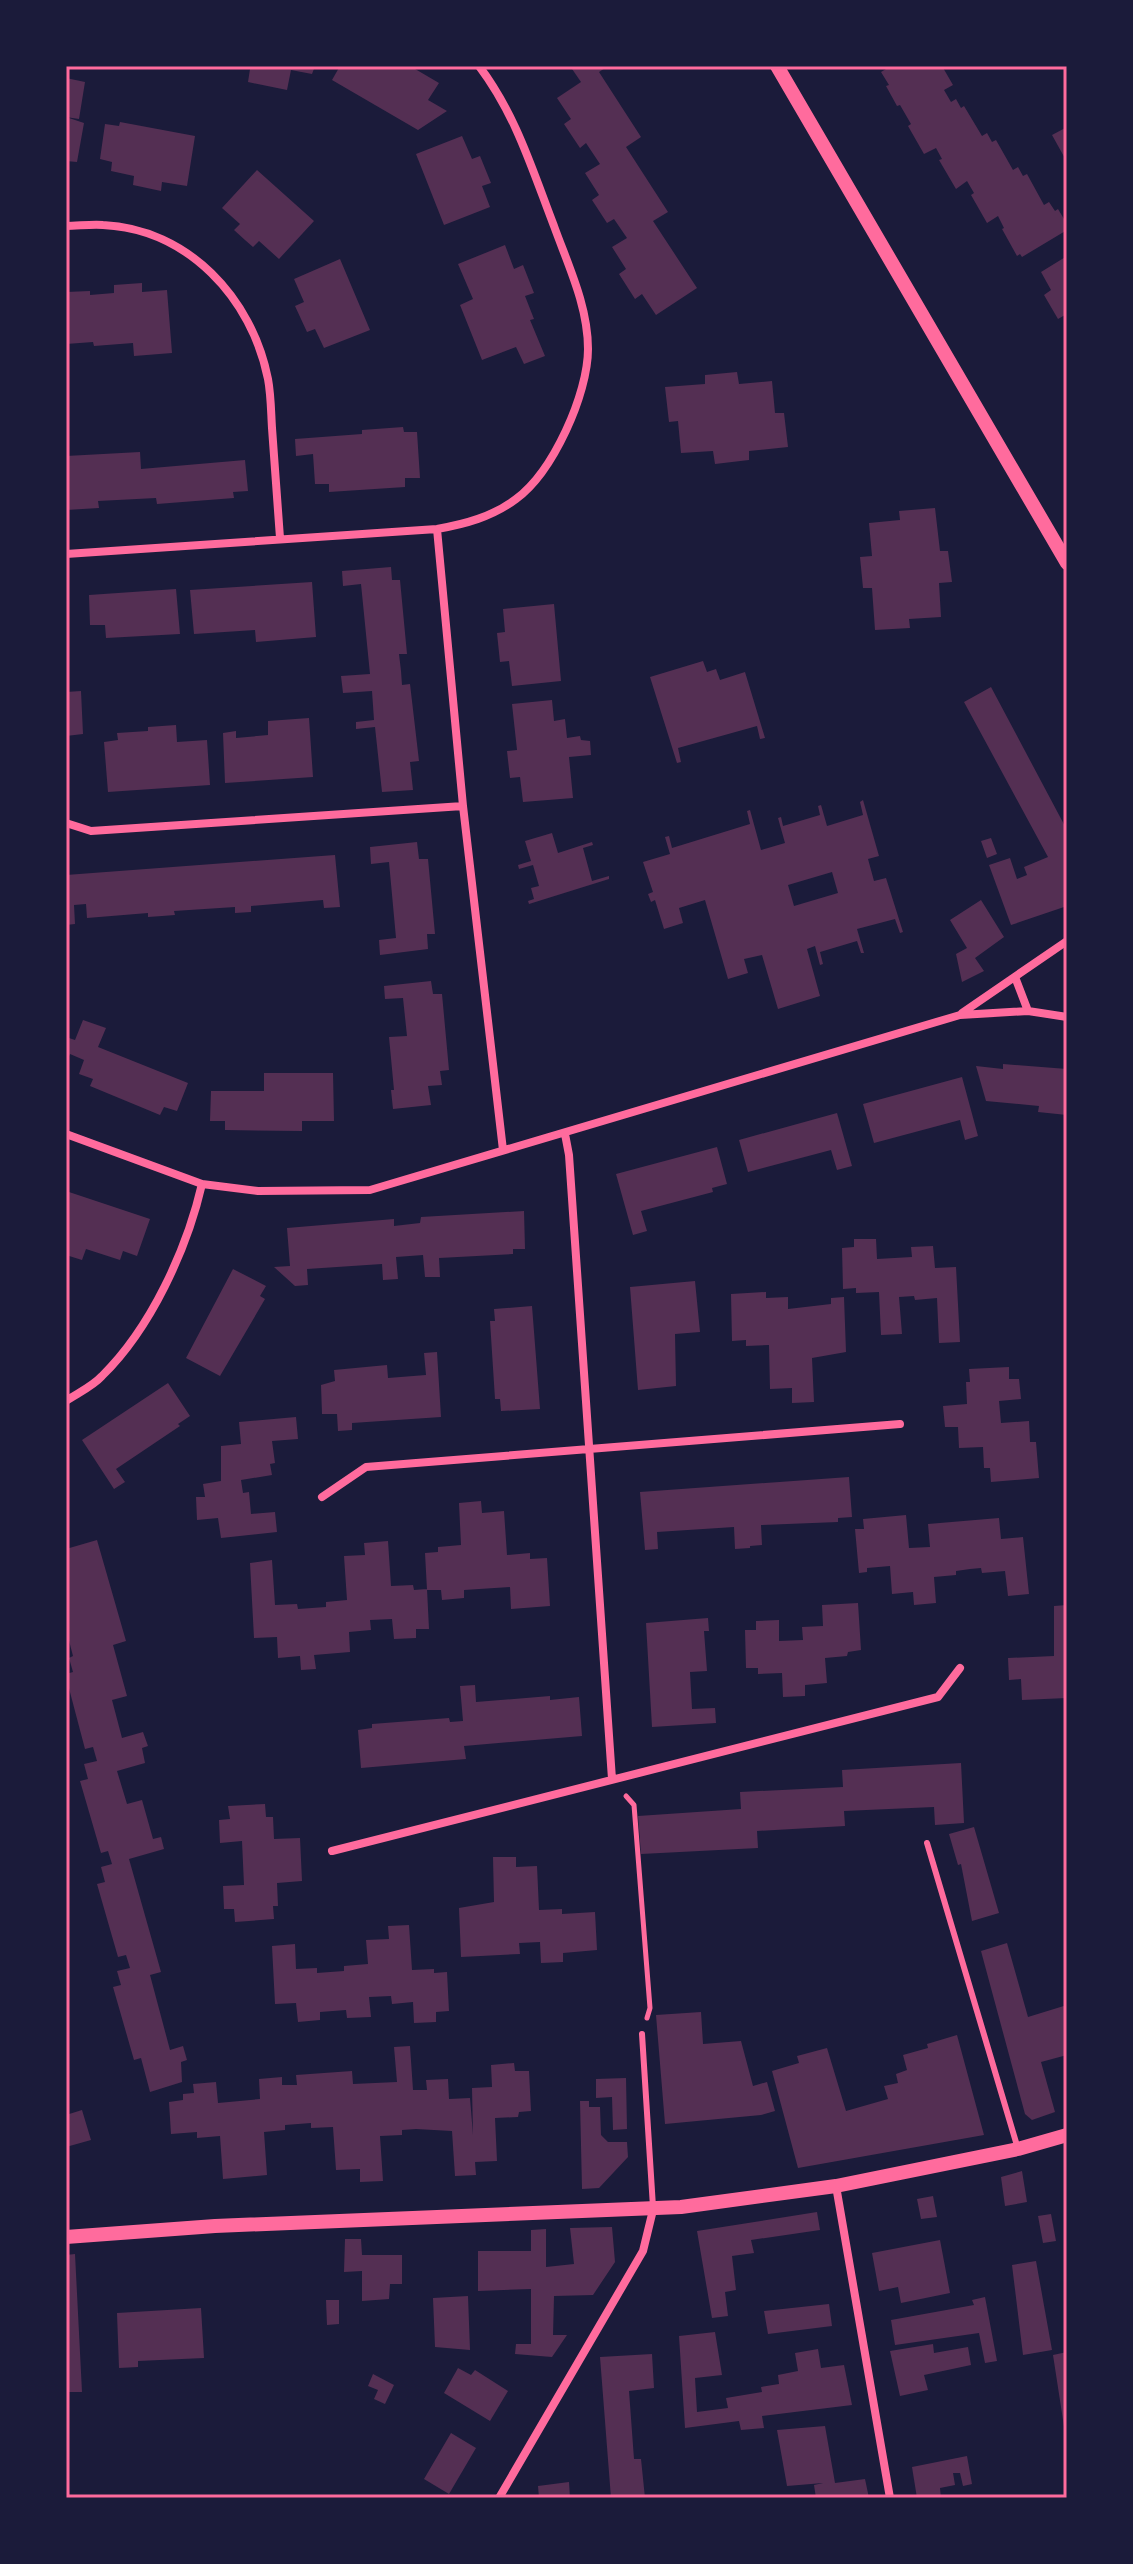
<svg xmlns="http://www.w3.org/2000/svg" width="1133" height="2564" font-family="Quicksand,sans-serif">
<rect width="100%" height="100%" fill="#1b1b3a"/>
<path fill="#542f53" fill-rule="evenodd" d="M241 66H315L312 74 291 70 287 90 248 82 250 69Z
M340 66H410L439 83 428 100 447 111 418 130 332 80Z
M570 66H608L599 72 641 137 626 147 668 212 653 221 697 288 656 315 642 294 635 299 619 274 626 269 612 247 627 238 614 219 607 223 592 200 599 195 585 173 600 164 586 143 580 148 564 124 571 119 557 98 581 82Z
M891 66H937L938 68 942 66 953 85 944 90 951 102 956 99 961 108 964 106 982 136 987 133 992 142 996 140 1013 170 1018 167 1023 176 1027 174 1044 205 1049 202 1055 211 1058 209 1067 224V230L1022 257 1020 254 1017 256 1002 229 1004 228 998 216 987 223 971 195 974 193 967 181 956 189 939 160 942 159 936 148 924 154 908 126 911 124 900 105 897 106 886 86 889 85 881 72Z
M66 78 85 82 79 119 66 117Z
M66 117 84 123 77 162 66 161Z
M120 122 195 136 187 186 162 182 161 191 133 185 134 176 111 171 112 162 100 159 105 124 119 126Z
M1067 127V162L1052 135Z
M462 136 472 159 480 156 491 183 482 186 490 207 444 225 416 154Z
M257 170 314 221 279 259 259 241 253 247 245 240 234 230 240 224 222 208Z
M505 245 514 269 523 265 534 293 525 296 534 319 530 320 545 356 524 364 516 347 482 360 460 305 473 299 458 264Z
M1067 256V318L1065 315 1058 319 1044 295 1051 290 1041 272Z
M340 259 370 330 324 348 315 329 307 332 295 306 304 302 294 279Z
M142 283V292L167 290 172 353 134 356 133 343 94 346 93 342 66 344V292L90 291V295L114 293V285Z
M737 372 739 384 772 381 775 413H784L788 447 749 451V460L715 464 713 451 681 453 678 421 669 422 665 387 705 384V375Z
M403 427 404 432H417L420 478H405V487L329 492V484H315L313 454 296 456 295 439 362 434V430Z
M140 452 141 469 245 460 248 491 233 492 234 498 157 504 156 498 98 501 99 508 66 510V456Z
M935 508 940 551H948L952 582 939 583 941 617 909 619 910 628 875 630 872 588H863L860 557 872 556 869 523 900 520 899 511Z
M391 567 392 580H400L407 654H399L401 671 402 685 410 684 419 761 410 762 413 790 382 792 375 727 356 729V722L374 720 372 691 343 693 341 676 370 674 361 584 343 586 342 571Z
M312 582 316 637 256 642 255 630 194 634 190 590Z
M176 589 180 634 106 638 105 625H90L89 595Z
M554 604 561 681 512 686 509 661 500 662 497 633 505 632 503 609Z
M703 661 707 672 716 669 720 680 745 672 765 738 760 739 757 726 678 748 681 762 677 763 650 677Z
M991 687 1067 830V906L1011 925 989 865 1010 858 1017 879 1027 875 1024 867 1048 857 964 702Z
M81 691 83 734 66 736V692Z
M552 700 554 721 565 719 567 738 580 736 581 740 590 741 591 755 569 757 573 798 523 802 520 777 510 778 507 751 517 750 512 704Z
M309 718 313 777 225 783 223 733 236 731V738L268 735V721Z
M176 725 177 742 207 740 210 785 108 792 104 742 118 740 117 733 148 731V727Z
M863 800 879 856 868 859 874 881 886 878 903 932 900 933 895 919 857 929 864 953H861L857 941 820 952 823 964 820 965 815 946 807 949 820 996 778 1009 762 955 744 959 748 973 728 979 705 900 679 908 683 923 664 929 655 900 651 902 648 894 653 892 643 862 670 854 665 837 669 836 672 848 750 824 747 811 750 810 761 850 785 843 778 818 781 817 783 826 820 815 818 806 821 805 827 826 863 815 860 802ZM832 872 838 893 794 906 788 885Z
M552 833 558 853 592 842 593 845 583 848 592 881 609 876V879L529 904 528 901 534 899 531 888 539 886 533 865 519 869 518 865 531 861 525 841Z
M991 838 997 854 987 858 981 841Z
M417 842 419 859H428L435 934H427L428 949 380 955 379 940 396 938 389 862 371 864 370 847Z
M335 855 340 907 324 908 323 900 251 906V912L235 913V907L174 911 175 915 162 916 148 917V913L87 918 86 904 74 905 75 924 66 925V875Z
M981 900 1004 937 975 958 984 971 962 982 956 954 967 948 950 920Z
M431 981 433 994H442L449 1070 440 1071 442 1085 428 1086 431 1105 393 1109 391 1090H394L389 1037 407 1036 403 998 385 999 384 986Z
M83 1020 106 1028 98 1047 188 1083 177 1111 164 1107 160 1115 90 1086 93 1079 79 1074 84 1060 70 1054 66 1063V1037L75 1040Z
M1003 1064 1067 1069V1115L1038 1112 1039 1106 986 1101 976 1066 1003 1069Z
M264 1073H333L334 1121H302V1131L225 1130V1121H210L211 1091H264Z
M962 1077 978 1136 965 1140 960 1120 874 1143 863 1104Z
M837 1113 852 1166 837 1170 831 1150 748 1172 739 1140Z
M717 1147 727 1184 712 1188 713 1192 641 1211 647 1231 633 1235 616 1174Z
M66 1191 150 1219 137 1256 123 1251 120 1260 86 1249 82 1260 66 1255Z
M524 1211 525 1249H513V1254L439 1258 440 1277H425L423 1255 396 1257 398 1279 383 1280 382 1264 307 1269 308 1285 295 1286 274 1267 290 1266 287 1228 394 1219V1226L420 1223 421 1217Z
M854 1239H876L877 1259 912 1257 911 1247 933 1246 935 1268 956 1267 960 1342 939 1343 937 1298 915 1300 914 1296 899 1297 902 1334 881 1335 879 1292 856 1293V1288L843 1289 842 1248 854 1247Z
M233 1269 266 1286 260 1296 265 1299 220 1376 186 1358Z
M695 1281 700 1332 675 1334 676 1386 638 1390 630 1287Z
M766 1292V1298L788 1297V1309L831 1304V1298L844 1297 846 1352 812 1358 814 1402 792 1403V1388L770 1389 769 1345 746 1346V1340L732 1341 731 1294Z
M532 1306 540 1409 501 1411 500 1399H495L490 1321H495L494 1309Z
M437 1352 441 1417 352 1423V1430L338 1431 337 1414H322L321 1385 335 1381 334 1370 387 1365 388 1378 426 1375 424 1353Z
M1009 1367V1379H1019L1021 1399 999 1401 1001 1423 1029 1421 1030 1442H1036L1039 1478 991 1482 990 1468H984L983 1447 959 1448 958 1427H945L943 1406 967 1404 966 1382H970L969 1369Z
M168 1383 190 1416 178 1424 180 1426 116 1469 125 1482 114 1489 82 1440Z
M296 1417 298 1439 272 1441 275 1463 270 1464 272 1475 241 1480 243 1493 249 1492 251 1514 275 1512 277 1532 221 1538 218 1518 197 1520 196 1497H205L203 1484 221 1481V1446L241 1444 239 1422Z
M849 1477 852 1517 838 1518V1522L761 1525 762 1545 750 1546V1548L735 1549 734 1527 657 1532 658 1549 645 1550 640 1492Z
M481 1501 482 1513 504 1511 507 1555 530 1553V1559L547 1558 550 1606 511 1609 510 1587 464 1590V1598L442 1600 441 1590H427L425 1553 438 1552V1547L461 1545 459 1503Z
M906 1515 909 1548 930 1547 928 1524 999 1518 1001 1539 1023 1537 1029 1594 1008 1596 1005 1571 982 1573 981 1568 970 1569 956 1571V1575L934 1577 936 1603 914 1605 913 1592 892 1594 890 1566 867 1568V1572L859 1573 855 1529H864L863 1519Z
M97 1540 126 1641 113 1645 127 1696 112 1700 122 1738 143 1732 148 1746 142 1748 145 1763 117 1771 127 1804 142 1800 153 1839 161 1837 164 1849 129 1859 161 1972 150 1975 170 2050 183 2046 187 2060 181 2062 182 2082 150 2092 141 2058 134 2060 113 1987 121 1985 117 1971 130 1968 126 1955 118 1957 97 1884 105 1882 101 1867 112 1864 108 1851 101 1853 80 1781 88 1779 84 1764 97 1761 93 1747 85 1749 66 1677V1674L73 1672 69 1658 73 1656 66 1629V1549Z
M388 1541 391 1586 413 1585 414 1590 427 1589 429 1629H416V1638L394 1639 392 1619 370 1620 371 1630 349 1632 350 1652 314 1655 316 1669 301 1670 300 1656 278 1658 277 1637 254 1638 250 1563 272 1560 275 1605 297 1604 298 1609 326 1607V1602L347 1600 344 1556 365 1555 364 1543Z
M858 1603 861 1650 848 1652 847 1656 825 1658 827 1683 805 1685V1696L783 1697 782 1673 758 1674V1668H746L745 1630H756V1621L779 1620V1641L803 1640 802 1627 823 1626 822 1605Z
M1067 1605V1698L1022 1700 1021 1679 1009 1680 1008 1658 1054 1656V1606Z
M708 1618 709 1631H704L707 1671 690 1672 692 1709 715 1708 716 1723 652 1727 646 1623Z
M475 1685 476 1702 550 1696V1700L579 1697 582 1736 464 1746 466 1759 361 1768 358 1730 372 1728V1724L449 1718 450 1722 463 1721 460 1686Z
M961 1763 964 1823 935 1825 934 1807 844 1811 845 1826 757 1831 758 1848 641 1854 638 1816 741 1809 740 1792 843 1787 842 1770Z
M265 1804 266 1817H273L274 1839 300 1838 302 1881 277 1883 278 1906H273L274 1919 235 1922 234 1909H224L223 1886 244 1885 242 1841 220 1843 219 1820 230 1819 228 1806Z
M974 1827 999 1913 972 1921 961 1864 958 1865 949 1834Z
M493 1857H516V1867L537 1866 539 1910 562 1909V1914L595 1912 597 1950 563 1953V1962L541 1963 540 1942 519 1943 520 1954 461 1957 459 1908 494 1902Z
M409 1925 412 1970 434 1969V1973L447 1972 449 2011 436 2012V2022L414 2023 413 2002 392 2004 391 1996 369 1997 371 2017 347 2018 346 2010 320 2012V2020L298 2022 296 2003 275 2004 272 1946 295 1944 296 1969 317 1968V1973L344 1971V1966L368 1964 366 1940 389 1939 388 1926Z
M1007 1943 1028 2017 1067 2005V2055L1041 2062 1055 2112 1032 2120 1025 2114 981 1951Z
M701 2012 703 2044 741 2041 753 2086 767 2082 775 2111 761 2115 665 2124 656 2015Z
M957 2035 984 2135 798 2168 772 2071 799 2063 797 2056 827 2048 846 2111 888 2099 884 2086 898 2083 896 2074 907 2070 903 2055 928 2048 927 2044Z
M410 2046 413 2090H427L426 2080 448 2079 449 2099 470 2098 473 2135 472 2088 492 2087 491 2065 514 2063 515 2071H529L531 2111 519 2112 518 2117 495 2118 497 2161 475 2162 476 2175 455 2176 452 2131 416 2129 402 2130V2135L380 2136 383 2181 360 2182V2169L336 2170 333 2127 311 2128V2123L285 2125V2130L264 2132 267 2175 223 2179 220 2136 197 2138V2132L171 2134 169 2102 183 2100V2094L194 2093 193 2084 216 2082 218 2103 260 2099 259 2079 282 2077V2085H297L296 2075 352 2071 353 2084 397 2082 394 2047Z
M626 2078 627 2129 613 2130 612 2097 596 2098V2079Z
M580 2101H589V2107H600L601 2135 608 2142H627L628 2157 599 2188 582 2189Z
M82 2110 91 2140 66 2147V2115Z
M1022 2171 1027 2202 1005 2206 1001 2177Z
M933 2196 937 2217 921 2219 917 2199Z
M817 2212 820 2230 751 2240 754 2253 732 2256 736 2290 725 2292 728 2316 712 2318 697 2231Z
M1051 2214 1056 2241 1043 2243 1038 2216Z
M612 2227 615 2262 593 2295 554 2296 553 2335H567L552 2357 515 2354 516 2344H531V2289L478 2291V2251H531V2230L546 2229V2267L574 2264 570 2228Z
M345 2239H361L362 2255H402V2284H390L389 2299 362 2301V2271L344 2272Z
M940 2240 950 2293 901 2303 898 2287 879 2291 872 2253Z
M75 2254 82 2392H66V2255Z
M1036 2261 1052 2350 1023 2355 1012 2265Z
M468 2296 470 2350 435 2347 433 2298Z
M985 2297 997 2361 985 2363 979 2333 895 2345 891 2320 974 2305 972 2300Z
M326 2300H339V2324L327 2325Z
M829 2304 832 2326 768 2334 764 2311Z
M201 2308 204 2358 138 2361V2367L119 2368 117 2313Z
M715 2332 722 2375 695 2378 697 2412 728 2408 726 2398 762 2392 761 2387 779 2384 778 2375 798 2371 795 2353 818 2349 821 2368 844 2365 852 2405 762 2416 764 2428 741 2430 739 2421 685 2428 679 2336Z
M933 2344 934 2353 968 2347 971 2365 924 2375 928 2390 900 2396 890 2351Z
M1067 2352V2432L1065 2433 1053 2355Z
M652 2354 654 2388 629 2391 634 2459H641L645 2498H611L600 2357Z
M458 2368 471 2375 475 2370 508 2391 490 2421 444 2393Z
M373 2374 394 2385 385 2404 374 2399 378 2390 368 2386Z
M825 2426 835 2483 865 2479 869 2498H816L814 2485 823 2483 787 2486 777 2430Z
M451 2433 476 2448 449 2494 424 2479Z
M967 2456 972 2484 963 2486 960 2473H953L955 2485 940 2488 941 2498H917L912 2467Z
M569 2482 570 2498H539L538 2486Z"/>
<g fill="none" stroke-linecap="round" stroke-linejoin="round">
<path stroke="#ff6b9d" stroke-width="5" d="M626 1796 634 1805 650 2008 647 2018"/>
<path stroke="#ff6b9d" stroke-width="6" d="M927 1843 1018 2149
M642 2034 653 2207"/>
<path stroke="#ff6b9d" stroke-width="8" d="M66 226C78 226 91 224 103 225 188 229 252 298 268 379 271 395 271 412 272 428 275 465 277 501 280 538
M437 529 463 806 503 1150
M66 554 437 529C465 524 492 517 516 499 553 472 588 394 588 349 588 306 568 265 554 226 532 169 516 115 479 66
M66 823 91 831 463 806
M1015 977 1028 1011
M962 1013 1067 941
M66 1134 202 1184 258 1191 370 1190 960 1015 1028 1011 1067 1017
M565 1134 569 1155 612 1779
M66 1401C78 1393 93 1386 102 1376 151 1328 187 1249 202 1184
M322 1497 366 1467 900 1424
M332 1851 938 1697 960 1668
M836 2186 890 2498
M499 2498 643 2251 653 2210"/>
<path stroke="#ff6b9d" stroke-width="14" d="M777 66 1067 563
M66 2237 215 2226 681 2207 836 2186 1018 2149 1067 2135"/>
</g>
<rect width="1133" height="2564" fill="none" stroke="#1b1b3a" stroke-width="136"/>
<rect x="68" y="68" width="997" height="2428" fill="none" stroke="#ff6b9d" stroke-width="3"/>
</svg>
